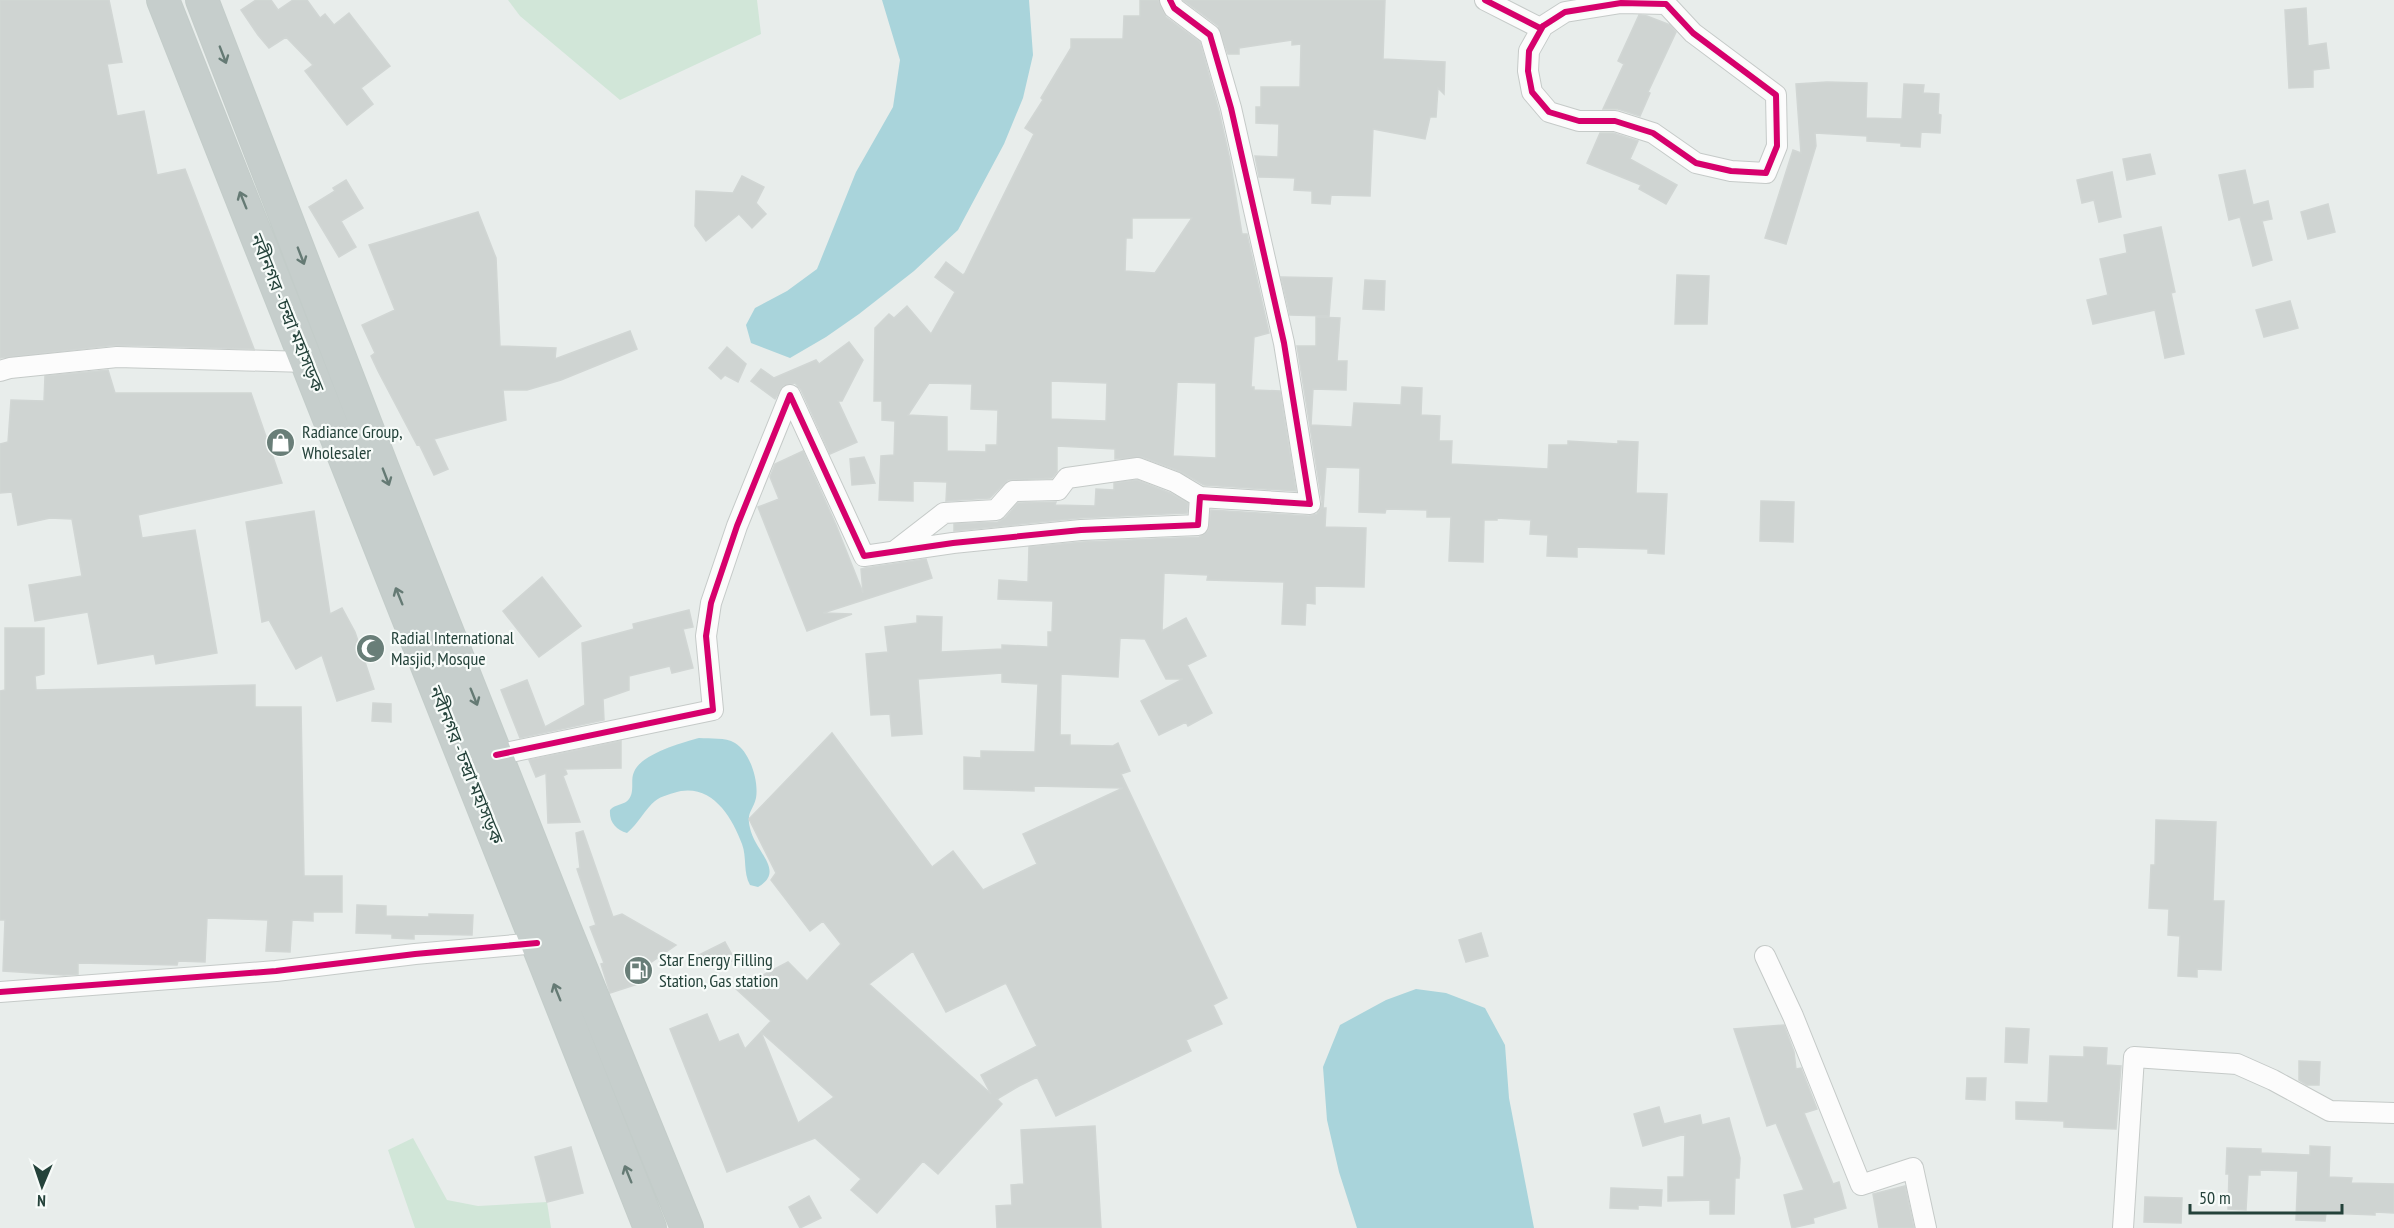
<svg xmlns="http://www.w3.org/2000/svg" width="2394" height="1228" font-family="'PT Sans Narrow','Noto Sans Bengali',sans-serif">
<rect width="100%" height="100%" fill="#e8edeb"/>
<path fill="#d1e6d8" d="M508 0H757L761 34 620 100 520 16Z
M413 1138 447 1200 478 1206 547 1202 551 1228H415L388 1150Z"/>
<path fill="#a9d4db" d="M882 0H1029L1033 55 1023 98 1004 144 958 230 914 271 859 314 826 337 790 358 751 343 746 325 755 308 787 291 817 269 856 172 893 107 900 60Z
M699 738C711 739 725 737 735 743 750 752 759 781 756 798 753 811 746 812 750 828 755 852 786 871 758 887L750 885C743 873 747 857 742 844 732 817 713 786 681 791 673 793 661 796 655 801 646 808 638 824 627 833 616 830 609 822 610 810 615 804 625 805 629 799 635 791 630 780 634 772 641 754 681 743 699 738Z
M1416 989 1446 993 1485 1008 1505 1045 1509 1098 1534 1228H1357L1339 1172 1327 1120 1323 1067 1340 1025 1386 1000Z"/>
<path fill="#cfd4d2" stroke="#d1d6d4" stroke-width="1.5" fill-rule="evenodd" d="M0 0H109L122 62 107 64 117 116 144 111 157 175 185 169 254 349 117 345 0 358Z
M256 0H271L278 10 293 0H307L320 18 325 14 334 25 349 13 390 66 361 88 373 104 347 125 305 71 313 65 286 37 269 48 258 35 241 10Z
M1140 0H1158L1166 17 1200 42 1219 111 1230 160 1242 234H1247L1269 333 1254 337 1251 387H1254V390L1280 391 1296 491 1204 485 1179 471 1142 457 1115 459V449L1057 446V472L1052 478 1008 480 990 498 946 501 947 482 913 481V501L879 500 881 456 894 455 895 421 882 420V401H874L875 328 889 314 894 318 907 306 931 334 955 292 935 277 946 262 963 275 965 273 1034 134 1025 128 1043 100 1041 98 1071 48V39H1123L1124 16H1140ZM1132 218H1192L1155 273 1125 271 1126 238H1132ZM1051 381 1107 383 1106 421 1051 419ZM1177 382 1216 383V458L1173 456ZM929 383 972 384 971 409 998 410 997 445H986V452L947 451V417L908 415Z
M1183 0H1385L1383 59 1445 62 1444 94 1438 88 1436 117H1430L1425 139 1373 129 1370 196 1331 195 1330 204 1312 203V191L1294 190 1295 178 1259 177 1255 156 1278 157 1279 124 1256 123V107H1261V87H1300L1301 44 1292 45V40L1239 48V54H1228L1218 26Z
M2306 8 2308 46 2326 43 2329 68 2313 70V87L2289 88 2285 10Z
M1639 15 1647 16 1670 25 1676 32 1648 92 1650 93 1640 116 1618 109H1603L1624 64 1618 61Z
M1827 82 1867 83 1866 118 1902 119 1904 84 1924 85 1923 93 1939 94 1938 114 1941 115 1940 133 1921 132 1920 147 1901 146V143L1867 141V136L1815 133 1816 146 1786 244 1765 238 1793 150 1801 153 1796 84Z
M1600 133H1613L1638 141 1630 159 1677 185 1666 204 1639 189 1641 185 1587 163Z
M2150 154 2155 174 2127 180 2123 159Z
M2245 170 2253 205 2268 201 2272 219 2262 221 2272 260 2253 266 2240 217 2229 220 2219 175Z
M2112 172 2121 217 2099 222 2094 200 2082 203 2077 180Z
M742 176 764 187 756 203 766 214 752 228 739 214 706 241 695 226 696 191 733 193Z
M346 180 363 208 341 221 356 247 339 257 309 207 335 191 333 188Z
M2328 204 2335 232 2308 239 2301 212Z
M478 212 496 258 500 346 556 348 555 359 630 331 637 349 561 380 527 390H503L506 420 434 439 448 469 434 475 419 444 417 445 378 371 371 356 375 353 362 325 395 310 369 245Z
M2161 227 2175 292 2171 293 2184 354 2165 358 2155 310 2093 324 2087 300 2108 295 2100 259 2127 253 2124 235Z
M1677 275 1709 276 1707 324H1675Z
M1281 277 1332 278 1329 316 1290 315Z
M1365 280 1385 281 1384 310 1363 309Z
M2290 301 2298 328 2264 337 2256 310Z
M1316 317 1340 318 1337 361H1347L1346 390 1313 389 1311 425 1352 427 1354 403 1401 405 1402 387 1422 388 1421 415 1440 416 1439 441H1452L1451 464 1548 469 1549 445H1568V441L1618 444V441L1638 442 1636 493 1667 494 1664 554 1648 553V549L1577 547V557L1547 556 1548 535 1530 534 1531 520 1497 518V520H1484L1483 562 1449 561 1451 517H1427V510L1386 509 1385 513 1359 512 1360 468 1326 467 1323 508H1326L1325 527 1366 528 1364 587 1315 586V604L1306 603 1305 625 1282 624 1284 582 1207 580 1208 575 1164 573 1162 631 1186 618 1206 656 1187 665 1212 713 1188 726 1186 722 1159 735 1141 701 1183 679H1166L1145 639 1120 638 1118 677 1061 674 1060 735H1070V745L1113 746 1118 743 1130 771 1121 774 1227 998 1213 1005 1222 1024 1186 1040 1191 1051 1056 1116 1037 1077 1019 1086 997 1099 1002 1104 938 1174 923 1161 877 1213 851 1190 861 1179 815 1138 727 1172 670 1029 707 1014 719 1042 738 1034 745 1049 771 1021 736 989 788 962 807 981 841 944 823 921 810 931 771 880 776 873 749 819 832 733 932 867 953 851 983 890 1037 864 1023 834 1123 788 1034 786V791L964 789V757L981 758V751L1035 752 1038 684 1002 682V673L918 679 922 734 892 736 890 714 871 715 866 654 888 652 885 627 917 623V616L942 617 941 652 1002 649V645L1048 647V632H1052L1053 601 998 599 999 580 1028 582 1029 547 1082 542 1199 537 1208 531 1211 510 1309 516 1317 514 1321 508 1322 502 1297 346H1316ZM913 951 946 1012 1006 983 1037 1046 981 1075 991 1094 869 984ZM761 1032 834 1097 798 1123Z
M849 342 863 360 842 401H838L857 442 830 454 801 390 795 383 783 386 775 399 751 381 761 369 774 378 816 360 819 364Z
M727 347 746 364 738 382 725 375 721 379 709 368Z
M108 370 115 393H251L282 483 138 515 142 538 195 530 217 653 156 664 154 654 98 664 88 612 35 621 29 585 82 576 72 519 50 518 18 525 12 492 0 493V444L8 442 11 400 44 401 45 376Z
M803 451 836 525 863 593 861 569 865 568 926 559 932 578 823 613 852 614 807 631 758 507 779 499 770 477 775 464Z
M864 457 875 483 852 485 850 459Z
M1137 480 1170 493 1188 503 1187 513 1080 518 954 531V524L998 522 1005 518 1018 503 1056 502 1055 505 1095 506 1096 489 1114 490V483Z
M1761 501 1794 502 1793 542 1760 541Z
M314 511 330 614 342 608 355 632 374 689 337 701 322 655 296 669 269 620 262 622 246 522Z
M542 577 581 626 539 657 503 611Z
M689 610 693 627 683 629 693 668 672 673 670 666 629 676V690L603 699 604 720 520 738 501 690 527 680 545 727 585 705 582 643 634 629 633 624Z
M5 628H44V674L35 676 36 690 255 685V707H301L304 876H342V912H313V921L292 920 290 952 266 951 268 920 207 918 205 962 178 961 177 965 78 963V974L64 975 3 971 5 920H0V691L5 690Z
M373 703 391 704V722L372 721Z
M621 741V768L565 769 567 774 563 776 580 822 548 823 546 773 536 777 529 760Z
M2156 820 2216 822 2213 901H2224L2221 970 2197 969V977L2178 976 2180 936 2168 935 2169 909 2149 908 2151 865H2155Z
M583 831 613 917 622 914 676 945 643 968 647 981 610 993 601 964 604 963 590 927 596 925 577 869 580 868 576 833Z
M357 905 386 906V916L429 917V914L473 915 472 935 414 934V939L392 938V934L356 933Z
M1481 933 1488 956 1466 962 1459 940Z
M725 942 735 960 712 967 699 955Z
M1784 1025 1794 1052 1796 1069 1801 1068 1817 1109 1804 1113 1833 1184 1839 1182 1846 1208 1813 1218 1814 1223 1792 1228 1784 1195 1804 1190 1776 1123 1767 1126 1734 1029Z
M2006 1028 2029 1029 2027 1063 2005 1062Z
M2084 1047 2107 1048 2106 1065 2121 1066 2116 1129 2064 1127V1121L2016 1119V1102L2048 1103 2050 1056 2084 1057Z
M2299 1061 2320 1062 2319 1085H2307L2299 1080Z
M1967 1078H1986L1985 1100 1966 1099Z
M1659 1107 1664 1124 1700 1115 1702 1125 1729 1118 1740 1158 1739 1178H1735L1734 1214H1710V1200L1668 1201V1177H1684L1685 1134 1643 1146 1634 1114Z
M1095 1126 1101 1228H997L996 1206 1012 1205 1011 1185 1024 1184 1021 1130Z
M2310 1146 2330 1147 2329 1177 2352 1178 2351 1183 2394 1184V1213L2375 1212V1215L2326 1213 2325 1221 2296 1220 2298 1171 2260 1170V1175H2248L2246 1210 2228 1209 2229 1174H2226L2227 1148 2261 1149V1153L2310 1155Z
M571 1147 583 1193 547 1202 535 1157Z
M1905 1186 1914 1228H1879L1873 1194Z
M1611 1188 1662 1190 1661 1206 1638 1205V1209L1610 1208Z
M809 1196 821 1218 800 1228 789 1207Z
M2145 1197 2182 1198 2181 1223 2144 1222Z"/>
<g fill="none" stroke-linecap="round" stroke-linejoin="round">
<defs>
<path id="minor" d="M1485 0 1540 28 1565 12 1621 3 1666 4 1693 33 1776 95 1777 146 1766 173 1731 171 1696 163 1653 133 1615 121H1579L1549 112 1532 92 1528 71 1529 51 1543 26
M0 371 10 368 117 357 307 362
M895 551 944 513 996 510 1013 491 1058 490 1067 478 1138 468 1175 482 1200 497
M496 755 713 710 706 636 711 603 737 526 790 395 864 556 953 543 1081 530 1198 525 1200 497 1310 504 1284 343 1231 108 1210 35 1174 8 1170 0
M1765 956 1793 1016 1861 1185 1913 1168 1926 1228
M0 992 276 971 415 954 537 943
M2123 1228 2134 1057 2237 1064 2273 1080 2330 1111 2394 1113"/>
<path id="trunk" d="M163 0 650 1228
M202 0 383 469 565 929 687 1228"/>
</defs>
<use href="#minor" stroke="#c5cac8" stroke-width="22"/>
<use href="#trunk" stroke="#c3ccc9" stroke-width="34"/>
<use href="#minor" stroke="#fcfcfc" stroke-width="20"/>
<use href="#trunk" stroke="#c6cecc" stroke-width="32"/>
<defs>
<path id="cycleway" d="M1485 0 1540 28 1565 12 1621 3 1666 4 1693 33 1776 95 1777 146 1766 173 1731 171 1696 163 1653 133 1615 121H1579L1549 112 1532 92 1528 71 1529 51 1543 26
M496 755 713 710 706 636 711 603 737 526 790 395 864 556 953 543 1081 530 1198 525 1200 497 1310 504 1284 343 1231 108 1210 35 1174 8 1170 0
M0 992 276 971 415 954 537 943"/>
</defs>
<use href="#cycleway" stroke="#f7fbf9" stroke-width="10"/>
<use href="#cycleway" stroke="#d6006c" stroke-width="6"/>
</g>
<defs><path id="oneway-shaft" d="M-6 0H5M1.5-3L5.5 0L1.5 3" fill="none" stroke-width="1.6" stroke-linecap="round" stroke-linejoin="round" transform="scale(1.5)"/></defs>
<g stroke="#657a74">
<use href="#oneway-shaft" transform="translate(223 55) rotate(69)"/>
<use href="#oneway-shaft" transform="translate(243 200) rotate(-112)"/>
<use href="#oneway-shaft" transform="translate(301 256) rotate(69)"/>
<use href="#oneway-shaft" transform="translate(386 477) rotate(69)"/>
<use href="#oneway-shaft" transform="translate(399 596) rotate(-112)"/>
<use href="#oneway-shaft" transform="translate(474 697) rotate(68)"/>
<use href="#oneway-shaft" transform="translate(557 992) rotate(-112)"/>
<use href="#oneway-shaft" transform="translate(628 1174) rotate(-112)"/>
</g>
<defs>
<symbol id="shop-disc" viewBox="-11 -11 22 22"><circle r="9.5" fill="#697e78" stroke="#f7fbf9"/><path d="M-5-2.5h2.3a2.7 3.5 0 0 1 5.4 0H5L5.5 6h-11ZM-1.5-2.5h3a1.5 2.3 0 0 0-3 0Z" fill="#fff"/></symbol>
<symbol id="mosque-disc" viewBox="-11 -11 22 22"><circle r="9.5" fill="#697e78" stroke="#f7fbf9"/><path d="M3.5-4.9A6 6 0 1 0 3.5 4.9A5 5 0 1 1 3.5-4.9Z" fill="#fff"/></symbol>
<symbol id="fuel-disc" viewBox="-11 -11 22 22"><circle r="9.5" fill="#697e78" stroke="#f7fbf9"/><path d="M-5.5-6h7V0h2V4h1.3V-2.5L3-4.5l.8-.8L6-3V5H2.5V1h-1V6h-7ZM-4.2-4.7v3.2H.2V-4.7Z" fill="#fff"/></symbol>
</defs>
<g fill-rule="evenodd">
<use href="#shop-disc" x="264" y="426" width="33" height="33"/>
<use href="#mosque-disc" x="354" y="632" width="33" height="33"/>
<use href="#fuel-disc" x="622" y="954" width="33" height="33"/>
</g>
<g text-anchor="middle" stroke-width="4.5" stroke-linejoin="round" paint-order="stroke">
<g font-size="18" fill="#24423a" stroke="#f7fbf9">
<text transform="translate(287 313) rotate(68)" y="6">নবীনগর - চন্দ্রা মহাসড়ক</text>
<text transform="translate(466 765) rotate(68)" y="6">নবীনগর - চন্দ্রা মহাসড়ক</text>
</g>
<g font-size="18" fill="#24423a" stroke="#f7fbf9" text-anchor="start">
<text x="302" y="438">Radiance Group,<tspan x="302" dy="21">Wholesaler</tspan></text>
<text x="391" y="644">Radial International<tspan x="391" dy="21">Masjid, Mosque</tspan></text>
<text x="659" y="966">Star Energy Filling<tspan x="659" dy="21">Station, Gas station</tspan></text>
</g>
</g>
<g transform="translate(42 1186) rotate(182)" stroke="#f7fbf9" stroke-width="4.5" paint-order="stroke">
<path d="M0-4.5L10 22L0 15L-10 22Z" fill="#24423a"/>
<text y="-9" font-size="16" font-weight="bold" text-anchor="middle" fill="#24423a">N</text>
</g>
<path d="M2190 1204v9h152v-9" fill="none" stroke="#24423a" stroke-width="3"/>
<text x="2199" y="1204" font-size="18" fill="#24423a" stroke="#f7fbf9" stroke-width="4.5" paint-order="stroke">50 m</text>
</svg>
